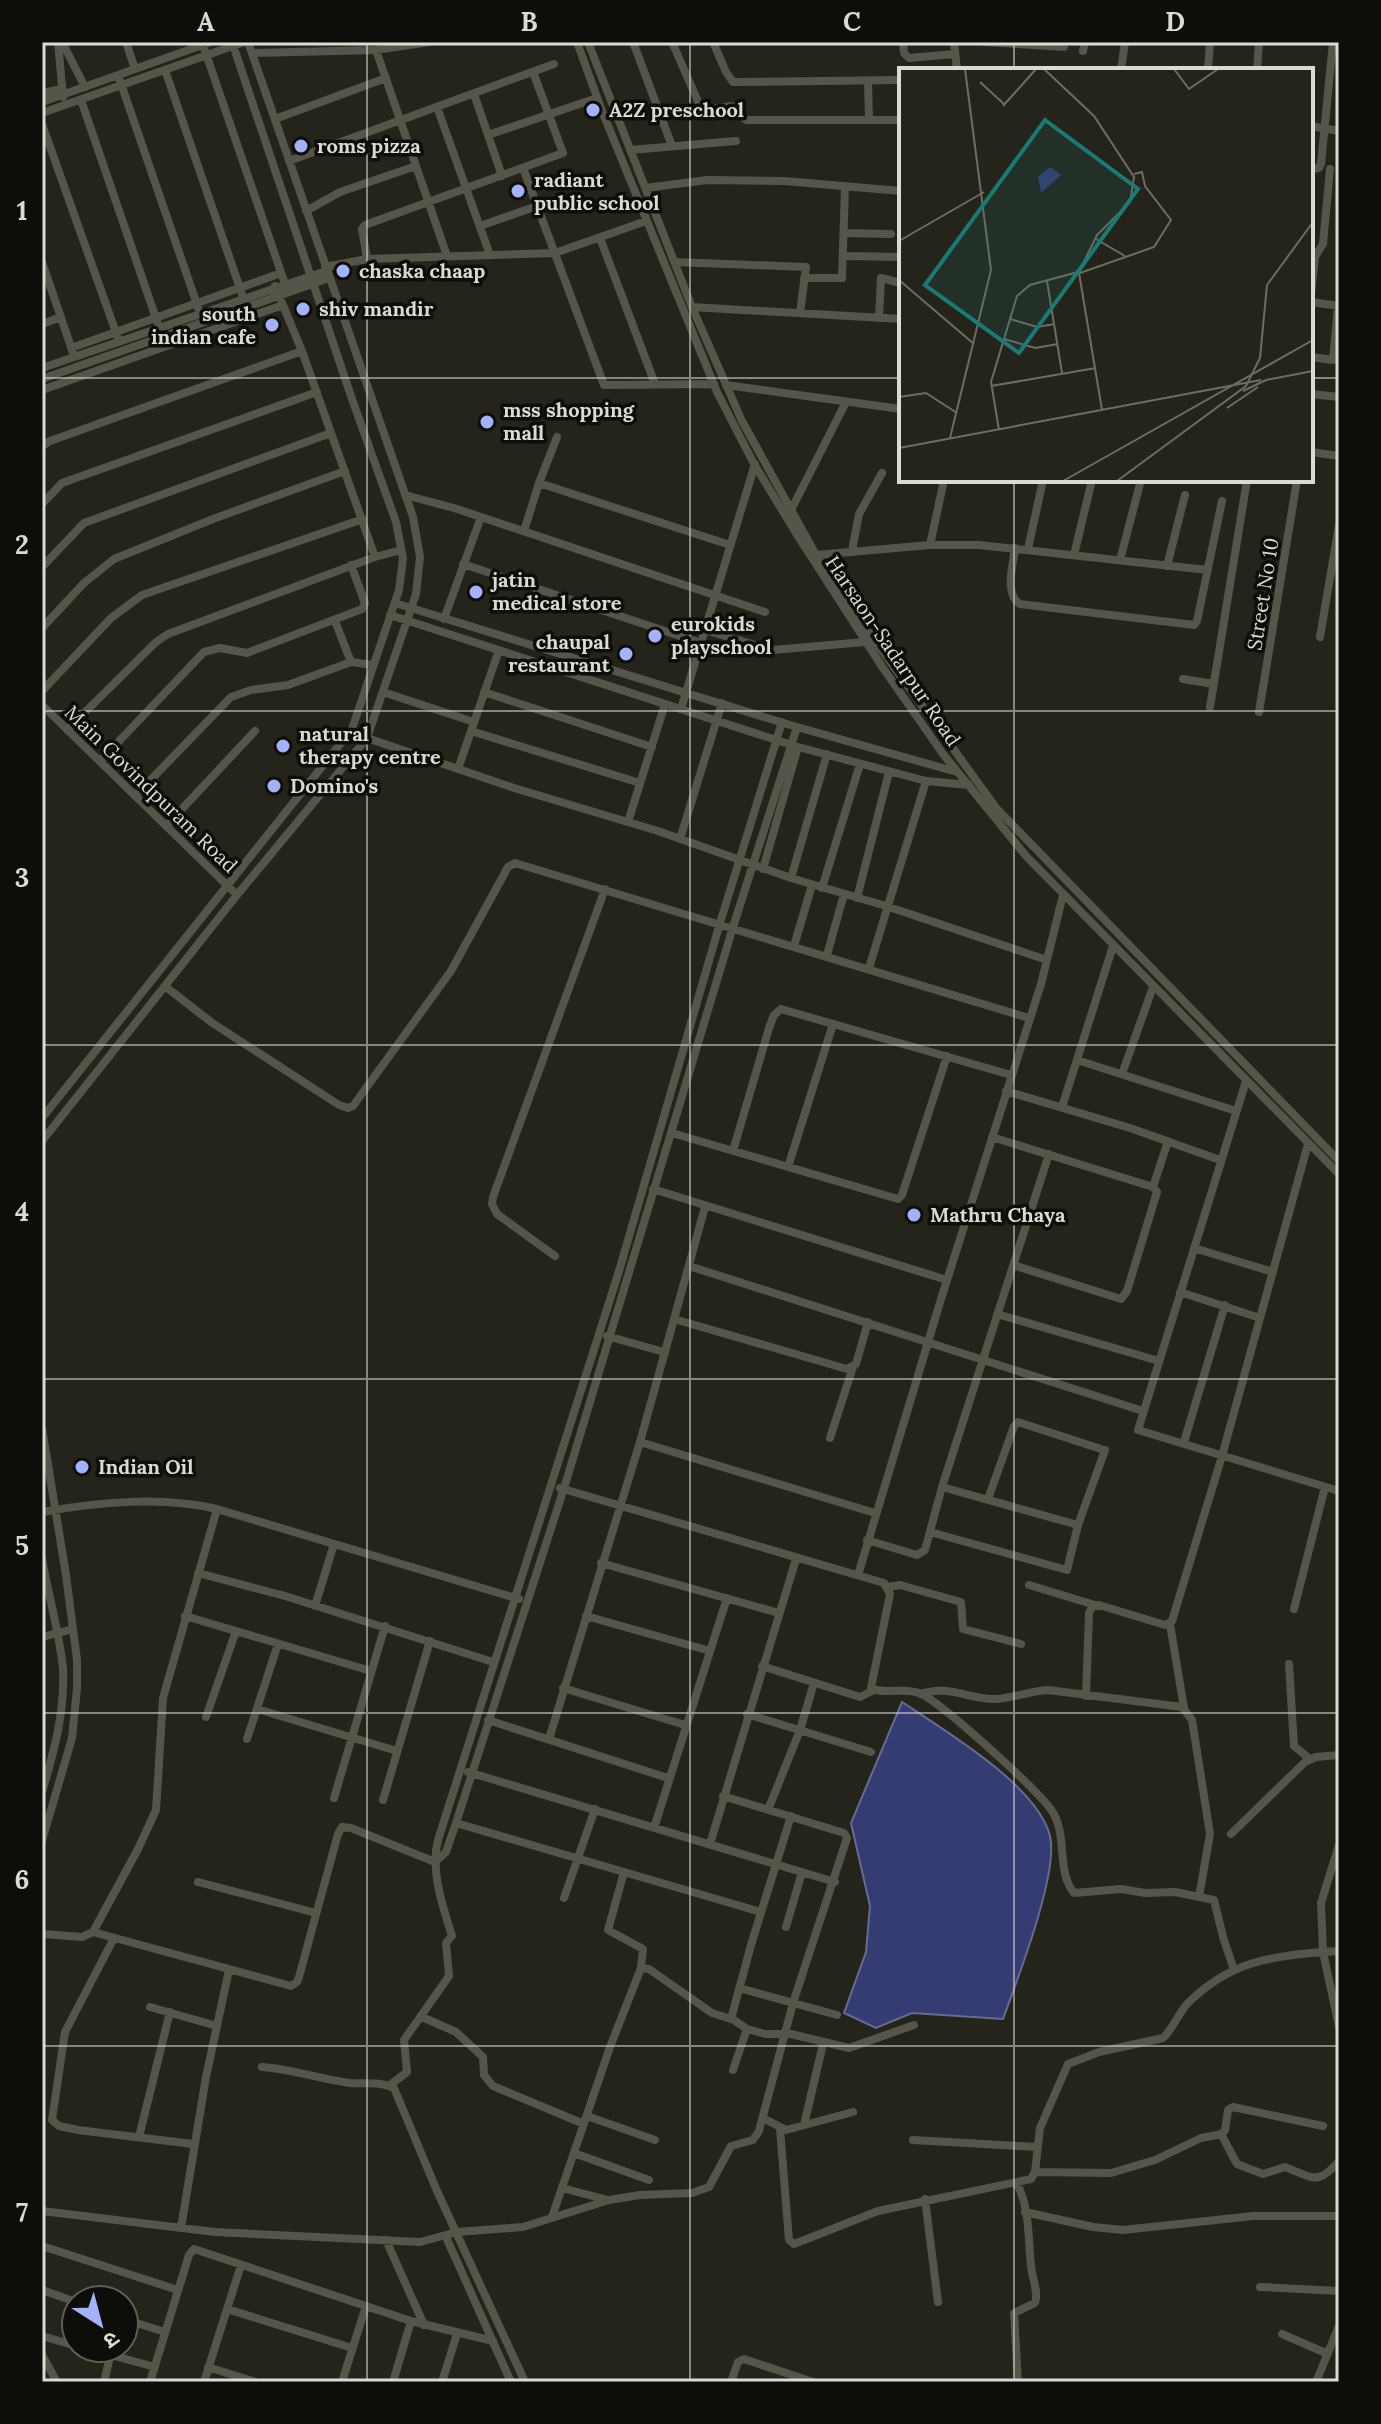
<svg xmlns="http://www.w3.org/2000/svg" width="1381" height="2424" font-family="Lora,'Noto Sans Devanagari',serif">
<rect width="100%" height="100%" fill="#25241a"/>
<path fill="#353b73" stroke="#676b90" stroke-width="2" d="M902 1702C944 1730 1037 1785 1050 1836 1059 1873 1017 1980 1003 2019L912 2013 876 2028 844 2013 866 1952 870 1906 851 1823Z"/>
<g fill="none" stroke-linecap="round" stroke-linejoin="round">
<path stroke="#555549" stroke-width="8" d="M58 42 63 97
M62 42 85 87
M126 42 135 69
M577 42 602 111 717 392 754 464 796 533 883 668 943 754 1026 856 1339 1174
M588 42 692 307 742 421 816 555 851 608 997 809 1339 1161
M633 42 672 146
M672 42 700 106C712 112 725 105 737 106L741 116 746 120H901
M713 42 726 72 733 82 901 80
M903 42 904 53 909 58 955 54
M954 42 957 70
M985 42 1064 47
M203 45 286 287
M376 50 447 256
M1083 51 1085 42
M252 53 376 50 429 42
M165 70 243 297
M1121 70 1125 42
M1208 70 1210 42
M1257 70 1259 42
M118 75 200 313
M868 81 869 120
M42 93 62 89
M474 94 502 176
M81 100 159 327
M42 102 211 42
M437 107 490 255
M42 113 244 42
M275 119 386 78
M42 124 119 341
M1311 126 1339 131
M488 135 597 98
M630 150 736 141
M289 161 554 64
M523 168 604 385 714 384
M1311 169 1319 168 1321 164 1333 42
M646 188 707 180 784 181 901 191
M306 211 340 192 416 166
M480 226 537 206
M844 233 891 234
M600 238 655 384
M844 256 901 257
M367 259 362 229 365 225 563 153 533 72
M42 262 73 353
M675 262 806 267 800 313
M325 267 367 259 555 253 646 221
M804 278H842L845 187
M1311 294 1315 257 1323 244 1330 169
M1311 302 1339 306
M692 307 901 319
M879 318 881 278 901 283
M42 324 61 317
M71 348 281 273
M1311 357 1333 360 1338 306
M42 368 326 271
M42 379 329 278
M726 385 901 409
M42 390 283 305
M1311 394 1339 397
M42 446 50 441 302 351
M1311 452 1339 456
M539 483 730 545
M405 495 454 508 765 612
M42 504 62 483 317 392
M791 510 846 402
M524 531 539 483 557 437
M930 545 944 480
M1015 548C1013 565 1004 595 1020 604L1194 625 1197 621 1222 501
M1028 549 1043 480
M852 551 859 514 882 473
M816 555 930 545H979L1208 570
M1074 555 1092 480
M375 557 401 550
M1120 560 1141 480
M463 564 701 643
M1167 566 1185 495
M42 567 84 523 331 433
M395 603 790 725 957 772
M390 615 798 747 926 781 969 785
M444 619 481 517
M335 621 351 662
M42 628 84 583 114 559 213 519 345 471
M705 630 772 650 865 642
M1320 637 1339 525
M1183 679 1214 684
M42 691 111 618 142 595 363 519
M383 692 474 722
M484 692 652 747
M42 705 237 895
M1210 707 1247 480
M681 709 755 464
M1259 712 1297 480
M67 730 156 642 168 634 375 557 302 351 275 286
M471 731 640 783
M367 738 514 788 658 831 791 878 886 906 1047 960
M100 761 204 652 220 648 247 653 362 609 365 603 351 565
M458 769 499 650
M135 796 231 697 251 690 288 685 351 662 373 665
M628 822 665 704
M166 826 255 731
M680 839 722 703
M763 869 798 747
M791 878 827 754
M822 888 860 764
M857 898 889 772
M794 946 812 885
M827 955 844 894
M869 968 926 781
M166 987 211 1022 339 1105 348 1108 353 1106 451 971 508 867 515 863 1029 1018
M1077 1060 1236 1111
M1122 1074 1153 987
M1246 1081 1138 1430 1339 1491
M1006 1091 1130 1128 1220 1160
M1062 1107 1113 946
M42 1118 352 729 399 590 403 558 396 522 352 399 232 42
M672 1133 898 1199 902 1195 947 1056
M992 1137 1153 1187 1157 1192 1127 1291 1121 1299 1013 1265
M42 1141 237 895 367 738 416 594 420 557 413 517 248 42
M733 1151 769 1028 774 1015 781 1009 1011 1075
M788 1167 833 1024
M1153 1187 1168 1141
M653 1189 947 1280
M1194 1248 1273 1272
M555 1256 497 1214 492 1204 493 1197 605 889
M689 1266 1143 1411
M1180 1292 1260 1318
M997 1314 1159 1361
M674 1319 847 1369 856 1364 868 1322
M607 1336 664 1352
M42 1428 66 1575 77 1660V1689L72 1738 42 1841
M830 1438 853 1367
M640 1442 875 1513
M1184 1442 1225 1305
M942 1487 1078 1525
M560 1488 884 1583 890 1594 871 1688C883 1695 904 1687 919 1693 940 1701 1038 1790 1052 1811 1068 1835 1056 1871 1074 1893L1121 1889 1145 1893 1175 1892 1214 1900 1223 1937 1234 1970
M988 1499 1014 1426 1018 1422 1101 1449
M42 1512C99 1502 160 1496 217 1509L519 1599
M930 1532 1067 1570 1078 1525 1105 1450
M867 1540 917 1555 925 1550 942 1487 1049 1154
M42 1559C48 1593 60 1636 63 1669 65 1712 54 1752 42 1792
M601 1563 779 1613
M198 1573 285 1596 493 1662
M858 1575 941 1299 1041 984 1063 895
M1029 1585 1095 1605
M888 1587 900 1585 961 1602 963 1629 1021 1644
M315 1606 334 1544
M1294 1609 1325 1487
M185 1616 371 1671
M586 1616 710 1651
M1170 1624 1184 1708
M42 1637 73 1629
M1289 1664 1294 1746 1310 1759
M762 1666 860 1697 874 1690
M563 1688 685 1725
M921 1694C948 1684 970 1700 997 1699 1014 1698 1030 1691 1048 1690L1182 1707 1192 1720 1210 1834 1199 1897
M1086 1696 1089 1613 1092 1607 1099 1605 1165 1625 1172 1621 1222 1456 1308 1144
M257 1709 397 1751
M747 1714 871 1752
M206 1717 236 1631
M488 1720 668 1778
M247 1739 278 1644
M549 1739 640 1442 705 1207
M468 1772 835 1882
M334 1798 385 1626
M383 1800 430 1641
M768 1810 800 1730 814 1683
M456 1823 761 1912
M654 1828 727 1598
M1231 1834 1305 1762 1316 1757 1339 1755
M710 1844 796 1559
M435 1862 446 1852 456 1823 565 1485 733 927 797 727
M624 1872 608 1930 643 1949 641 1968
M198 1882 316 1913
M564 1898 595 1809
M786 1927 802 1872
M93 1932 291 1986 297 1982 299 1977 338 1834 342 1827 351 1828 435 1862
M42 1934 82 1937 93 1932 138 1849 156 1810 163 1698 217 1509
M114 1938 65 2032 52 2120 59 2126 78 2130 193 2144
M1339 1951 1323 1952 1339 2027
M739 1988 837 2015
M150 2007 217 2026
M422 2017 456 2032 483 2057 484 2075 493 2086 584 2124
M731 2019 751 1945 791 1816
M262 2067C292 2069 320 2079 350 2083 364 2084 381 2081 394 2088L437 2191 525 2382
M733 2070 747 2029
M390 2085 407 2072 404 2040 449 1976 446 1943 452 1936C443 1907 430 1871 438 1840L619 1271 720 923 782 722
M587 2116 655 2140
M763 2118 786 2130 853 2112
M804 2125 823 2044
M780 2129 789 2240 794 2244 878 2211 1031 2179 1035 2172 1040 2128 1068 2064 1099 2052 1163 2038C1174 2028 1178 2013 1189 2002 1230 1962 1270 1956 1323 1952L1321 1903 1339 1845
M1221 2134 1237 2164 1263 2174 1285 2167C1312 2177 1317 2187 1339 2161
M139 2137 170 2012
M913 2140 1037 2147
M574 2153 649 2180
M1035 2172 1111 2173 1155 2160 1201 2138 1222 2134 1225 2130 1228 2110 1233 2107 1323 2126
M1017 2184C1030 2208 1028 2239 1031 2266 1032 2278 1039 2292 1035 2303L1014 2313 1018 2382
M562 2188 608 2200
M925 2199 938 2302
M42 2211 215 2232 420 2242 457 2232 523 2227 609 2200 640 2195 692 2193 709 2187 731 2146 753 2140 759 2131 793 2003 847 1838 844 1833 723 1796
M1025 2212 1093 2227 1123 2230 1253 2216H1339
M552 2217 610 2047 641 1968 649 1969 712 2013 734 2020 747 2029 765 2034H791L849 2048 914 2025
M181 2228 206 2077 229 1970
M446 2237 511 2382
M386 2240 424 2325
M42 2246 178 2290
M1260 2287 1339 2291
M42 2290 76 2302
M227 2309 352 2348
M124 2319 165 2332
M1282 2334 1328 2354
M42 2336 76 2346
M85 2348 155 2367
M42 2355 57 2382
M208 2367 255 2382
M104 2382 112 2348
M150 2382 189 2255 194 2249 411 2321 493 2341
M204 2382 241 2265
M342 2382 366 2306
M393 2382 411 2321
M442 2382 457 2334
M731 2382 738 2362 744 2359 813 2382
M1316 2382 1339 2326"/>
</g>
<path fill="none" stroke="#dbdbd4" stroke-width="2" stroke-opacity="0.55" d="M367 42V2382M690 42V2382M1014 42V70M42 378H901M1311 378H1339M1014 480V2382M42 711H1339M42 1045H1339M42 1379H1339M42 1713H1339M42 2046H1339"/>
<g fill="#a4b1fc" stroke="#0d0d09" stroke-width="3">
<circle cx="593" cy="110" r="8"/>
<circle cx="301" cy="146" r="8"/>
<circle cx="518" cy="191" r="8"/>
<circle cx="343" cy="271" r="8"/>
<circle cx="303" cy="309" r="8"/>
<circle cx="272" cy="325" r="8"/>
<circle cx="487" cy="422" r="8"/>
<circle cx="476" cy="592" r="8"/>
<circle cx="655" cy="636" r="8"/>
<circle cx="626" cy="654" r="8"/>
<circle cx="283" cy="746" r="8"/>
<circle cx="274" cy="786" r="8"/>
<circle cx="914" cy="1215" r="8"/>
<circle cx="82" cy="1467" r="8"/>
</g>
<g text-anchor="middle" stroke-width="7" stroke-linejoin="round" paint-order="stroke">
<g font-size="20" font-weight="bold" fill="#dbdbd4" stroke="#0d0d09" text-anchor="start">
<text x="609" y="117">A2Z preschool</text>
<text x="317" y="153">roms pizza</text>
<text x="534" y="187">radiant<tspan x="534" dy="23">public school</tspan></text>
<text x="359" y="278">chaska chaap</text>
<text x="319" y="316">shiv mandir</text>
<text x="256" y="321" text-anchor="end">south<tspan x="256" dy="23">indian cafe</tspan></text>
<text x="503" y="417">mss shopping<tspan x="503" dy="23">mall</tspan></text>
<text x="492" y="587">jatin<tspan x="492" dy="23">medical store</tspan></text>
<text x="671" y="631">eurokids<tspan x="671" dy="23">playschool</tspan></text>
<text x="610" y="649" text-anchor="end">chaupal<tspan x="610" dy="23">restaurant</tspan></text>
<text x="299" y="741">natural<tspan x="299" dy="23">therapy centre</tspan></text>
<text x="290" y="793">Domino's</text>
<text x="930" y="1222">Mathru Chaya</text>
<text x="98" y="1474">Indian Oil</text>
</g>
<g font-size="20" fill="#dbdbd4" stroke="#0d0d09">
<text transform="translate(1263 594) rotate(-81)" y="7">Street No 10</text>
<text transform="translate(893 651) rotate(56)" y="7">Harsaon-Sadarpur Road</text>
<text transform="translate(151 789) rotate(44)" y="7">Main Govindpuram Road</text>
</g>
</g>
<g transform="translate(899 68)">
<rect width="414" height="414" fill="#25241a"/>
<path d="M151 99 162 107 142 125 139 109Z" fill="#353b73"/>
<path fill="none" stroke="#6e6d64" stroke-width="2" d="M145 1 195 48 235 109 231 134 198 167 180 204M275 1 290 21 319 1M81 14 105 36M104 38 137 1M197 171 226 188M0 173 85 124M180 205 203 342M181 205 255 179 272 152 246 118 243 104 235 106M0 212 75 276M148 213 163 305M111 251 138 259 156 256M105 271 136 280 159 276M92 318 197 300M344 323 367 312 414 303M0 329 27 325 58 345M328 340 359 319M100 362 92 314 118 228 131 217 179 204M51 370 92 202 66 1M0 380 362 312M164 413 414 272M218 413 347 318 361 290 368 217 414 154"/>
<path fill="#197b73" fill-opacity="0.15" stroke="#197b73" stroke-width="4" d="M146 52 239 121 120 285 26 217Z"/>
<rect width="414" height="414" fill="none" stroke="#dbdbd4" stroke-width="4"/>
</g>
<rect width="1381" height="2424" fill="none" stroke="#0d0d09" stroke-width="88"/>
<g transform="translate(100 2324) rotate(144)"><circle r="38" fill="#0d0d09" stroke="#5f5f5a" stroke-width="2"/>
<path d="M0-6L14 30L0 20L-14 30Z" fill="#a4b1fc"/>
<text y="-12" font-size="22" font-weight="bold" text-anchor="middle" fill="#dbdbd4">उ</text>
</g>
<rect x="44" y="44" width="1293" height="2336" fill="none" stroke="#dbdbd4" stroke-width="3"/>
<g font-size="26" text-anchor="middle" font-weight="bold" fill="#dbdbd4">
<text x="206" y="31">A</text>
<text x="529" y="31">B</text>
<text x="852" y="31">C</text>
<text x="1175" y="31">D</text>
<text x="22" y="220">1</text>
<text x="22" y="554">2</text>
<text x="22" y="887">3</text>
<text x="22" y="1221">4</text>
<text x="22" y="1555">5</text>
<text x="22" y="1889">6</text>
<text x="22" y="2222">7</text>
</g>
</svg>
